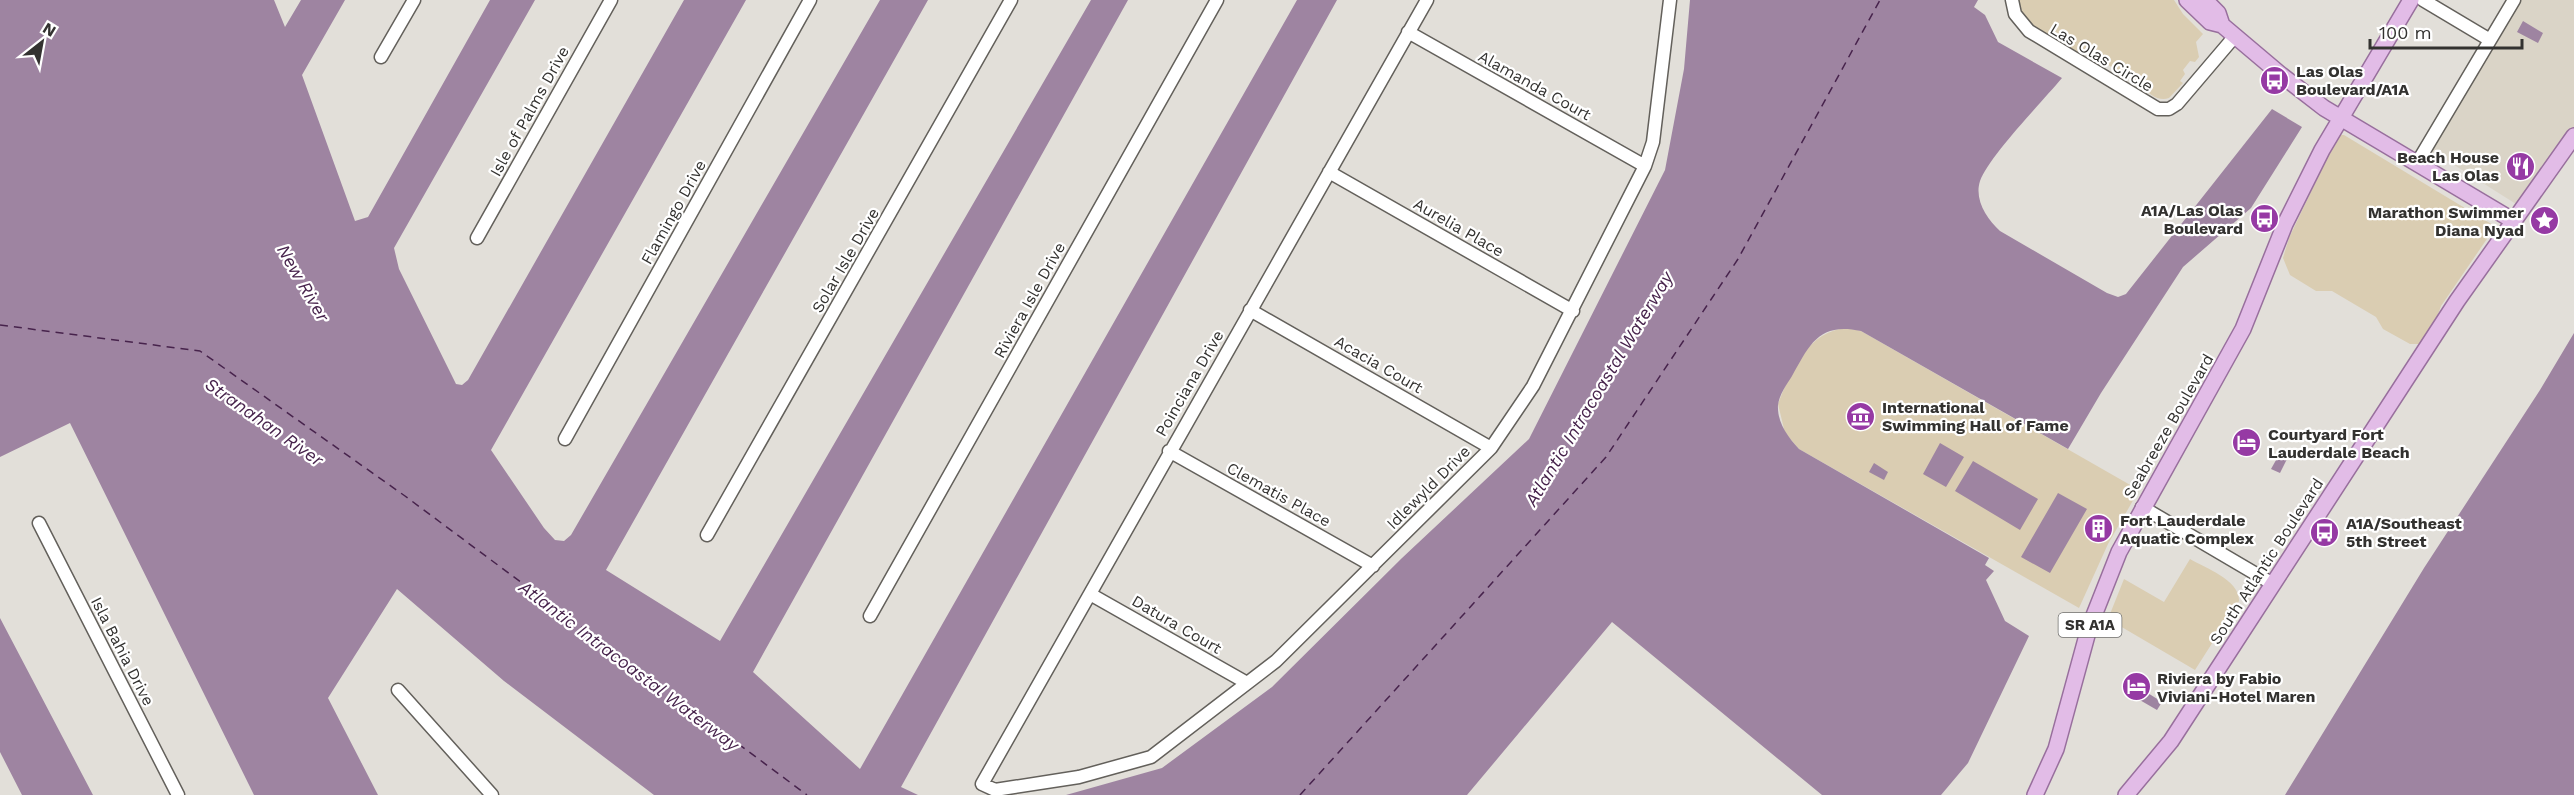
<svg xmlns="http://www.w3.org/2000/svg" width="2574" height="795" font-family="'Work Sans',sans-serif">
<rect width="100%" height="100%" fill="#e2dfd9"/>
<path fill="#dad4c7" d="M2521 0H2574V128L2516 204 2432 151Z"/>
<path fill="#dacdb2" d="M2016 0H2174L2183 14 2203 34 2196 42 2199 57 2195 62 2190 61 2183 70 2185 74 2180 81 2183 83 2169 98C2159 102 2148 94 2143 86L2090 54 2078 52 2076 55C2052 41 2023 29 2016 0Z
M2338 135H2344L2493 225 2491 233 2441 306 2434 326 2420 344H2410L2383 329 2376 317 2332 291H2316L2290 275 2283 258 2289 238Z
M1848 328 1861 331 2139 490 2108 544 2079 608 1799 449 1785 433 1778 404C1791 371 1808 330 1848 328Z
M2190 559C2205 568 2240 580 2239 601L2195 670 2108 619 2124 579 2164 602Z"/>
<path fill="#9e84a1" d="M0 0H274L285 27 301 0H345L302 75 355 221 368 217 490 0H535L394 248 399 269 456 384 462 385 468 380 684 0H746L491 450 544 528 555 540 564 541 571 535 880 0H928L606 570 720 641 1091 0H1128L753 672 860 769 1297 0H1337L901 787 918 795H654L504 681 397 589 328 698 378 795H254L70 423 0 457Z
M1690 0H1978L1974 7 1985 15 1998 42 2062 78C2042 102 1989 156 1980 181 1974 200 1987 219 2000 231L2107 293 2118 297 2126 294 2272 109 2302 127 2251 208 2183 267 2101 393 2068 449 1861 331C1819 322 1810 344 1792 376 1787 384 1779 395 1778 405 1777 423 1788 437 1799 449L1989 558 1985 565 1994 571 1986 580 2005 621 2029 636 1968 763 1941 795H1822L1612 622 1467 795H1066L1162 768 1272 687 1402 558 1529 439 1665 170 1684 69Z
M2523 21 2543 33 2538 43 2517 32Z
M2574 333V795H2285L2424 568 2540 390Z
M1940 443 1964 457 1946 487 1923 474Z
M2280 453 2288 457 2280 473 2271 469Z
M1973 461 2038 499 2020 530 1955 491Z
M1874 463 1888 472 1884 480 1869 472Z
M2058 493 2087 509 2050 573 2021 557Z
M0 618 93 795H22L0 752Z
M2143 690 2162 702 2157 710 2138 699Z"/>
<g fill="none" stroke-linecap="round" stroke-linejoin="round">
<path stroke="#47234c" stroke-width="1.5" stroke-dasharray="8 6" stroke-linecap="butt" d="M0 325 200 351 405 496 807 795
M1300 795 1606 457 1738 259 1880 0"/>
<defs>
<path id="minor" d="M1427 0 982 784 995 790 1079 777 1151 757 1276 661 1491 448 1533 386 1645 166 1653 142 1670 0
M2012 0 2015 14 2029 31 2158 109H2169L2177 104 2235 36
M2423 0 2490 40
M1408 32 1645 166
M381 57 414 0
M2417 163 2514 0
M1329 172 1573 311
M477 238 611 0
M1250 310 1491 448
M565 439 810 0
M1169 451 1373 566
M2142 507 2273 584
M39 523 178 795
M707 535 1011 0
M1090 594 1247 683
M870 616 1217 0
M398 690 492 795"/>
<path id="major" d="M2187 0 2210 22 2222 25 2280 74 2324 108 2512 220
M2205 0 2218 13 2222 25
M2035 795 2056 749 2089 628 2119 552 2243 329 2285 224 2322 150 2411 0
M2126 795 2171 741 2457 301 2574 136"/>
</defs>
<use href="#minor" stroke="#63605b" stroke-width="15"/>
<use href="#major" stroke="#986f9d" stroke-width="18"/>
<use href="#minor" stroke="#fff" stroke-width="12"/>
<use href="#major" stroke="#e2bce7" stroke-width="15"/>
</g>
<defs>
<symbol id="bus-disc" viewBox="-11 -11 22 22"><circle r="9.5" fill="#963aa4" stroke="#fff"/><path d="M-5-6H5V4H4V6H2V4H-2V6H-4V4H-5ZM-3.5-4V0h7V-4ZM-3.5 1.2v1.5H-2V1.2ZM2 1.2v1.5H3.5V1.2Z" fill="#fff"/></symbol>
<symbol id="restaurant-disc" viewBox="-11 -11 22 22"><circle r="9.5" fill="#963aa4" stroke="#fff"/><path d="M-5-6h1v4h1v-4h1v4h1v-4h1v5L-1.5 .5V6h-2V.5L-5-1ZM5-6V6H3V1.5H1.5Q1.5-4 5-6Z" fill="#fff"/></symbol>
<symbol id="sight-disc" viewBox="-11 -11 22 22"><circle r="9.5" fill="#963aa4" stroke="#fff"/><path d="M0-6L1.8-2.2L6-1.7L2.9 1.2L3.7 5.4L0 3.3L-3.7 5.4L-2.9 1.2L-6-1.7L-1.8-2.2Z" fill="#fff"/></symbol>
<symbol id="museum-disc" viewBox="-11 -11 22 22"><circle r="9.5" fill="#963aa4" stroke="#fff"/><path d="M0-6L6-3V-2H-6V-3ZM-5-1h2V3h-2ZM-1-1h2V3h-2ZM3-1h2V3H3ZM-6 4H6V6H-6Z" fill="#fff"/></symbol>
<symbol id="hotel-disc" viewBox="-11 -11 22 22"><circle r="9.5" fill="#963aa4" stroke="#fff"/><path d="M-6-4.5h1.5V1H6V5H4.5V3h-9V5H-6ZM-4 0a1.8 1.8 0 1 1 3.6 0ZM.5 0V-2.5h3Q6-2.5 6 0Z" fill="#fff"/></symbol>
<symbol id="building-disc" viewBox="-11 -11 22 22"><circle r="9.5" fill="#963aa4" stroke="#fff"/><path d="M-4-6H4V6H1V3H-1V6H-4ZM-2.5-4.3h1.7v1.8h-1.7ZM.8-4.3h1.7v1.8H.8ZM-2.5-1h1.7V.8h-1.7ZM.8-1h1.7V.8H.8Z" fill="#fff"/></symbol>
</defs>
<g fill-rule="evenodd">
<use href="#bus-disc" x="2258" y="64" width="33" height="33"/>
<use href="#restaurant-disc" x="2504" y="150" width="33" height="33"/>
<use href="#bus-disc" x="2248" y="202" width="33" height="33"/>
<use href="#sight-disc" x="2528" y="204" width="33" height="33"/>
<use href="#museum-disc" x="1844" y="400" width="33" height="33"/>
<use href="#hotel-disc" x="2230" y="426" width="33" height="33"/>
<use href="#building-disc" x="2082" y="512" width="33" height="33"/>
<use href="#bus-disc" x="2308" y="516" width="33" height="33"/>
<use href="#hotel-disc" x="2120" y="670" width="33" height="33"/>
</g>
<g text-anchor="middle" stroke-width="4.5" stroke-linejoin="round" paint-order="stroke">
<rect fill="#fff" stroke="#70706e" stroke-width="1.5" x="2058.5" y="613" width="63" height="24" rx="4.5"/>
<g font-size="15" font-weight="bold" fill="#333230">
<text x="2090" y="630">SR A1A</text>
</g>
<g font-size="16" fill="#333230" stroke="#fff">
<text transform="translate(2102 57) rotate(31)" y="6">Las Olas Circle</text>
<text transform="translate(1535 85) rotate(29)" y="6">Alamanda Court</text>
<text transform="translate(529 111) rotate(-61)" y="6">Isle of Palms Drive</text>
<text transform="translate(673 212) rotate(-61)" y="6">Flamingo Drive</text>
<text transform="translate(1459 227) rotate(30)" y="6">Aurelia Place</text>
<text transform="translate(845 260) rotate(-60)" y="6">Solar Isle Drive</text>
<text transform="translate(1029 300) rotate(-61)" y="6">Riviera Isle Drive</text>
<text transform="translate(1379 364) rotate(30)" y="6">Acacia Court</text>
<text transform="translate(1189 383) rotate(-60)" y="6">Poinciana Drive</text>
<text transform="translate(2168 426) rotate(-60)" y="6">Seabreeze Boulevard</text>
<text transform="translate(1428 487) rotate(-45)" y="6">Idlewyld Drive</text>
<text transform="translate(1279 494) rotate(29)" y="6">Clematis Place</text>
<text transform="translate(2266 561) rotate(-57)" y="6">South Atlantic Boulevard</text>
<text transform="translate(1177 624) rotate(30)" y="6">Datura Court</text>
<text transform="translate(123 651) rotate(63)" y="6">Isla Bahia Drive</text>
</g>
<g font-size="16" font-weight="bold" fill="#333230" stroke="#fff" text-anchor="start">
<text x="2296" y="77">Las Olas<tspan x="2296" dy="18">Boulevard/A1A</tspan></text>
<text x="2499" y="163" text-anchor="end">Beach House<tspan x="2499" dy="18">Las Olas</tspan></text>
<text x="2243" y="216" text-anchor="end">A1A/Las Olas<tspan x="2243" dy="18">Boulevard</tspan></text>
<text x="2524" y="218" text-anchor="end">Marathon Swimmer<tspan x="2524" dy="18">Diana Nyad</tspan></text>
<text x="1882" y="413">International<tspan x="1882" dy="18">Swimming Hall of Fame</tspan></text>
<text x="2268" y="440">Courtyard Fort<tspan x="2268" dy="18">Lauderdale Beach</tspan></text>
<text x="2120" y="526">Fort Lauderdale<tspan x="2120" dy="18">Aquatic Complex</tspan></text>
<text x="2346" y="529">A1A/Southeast<tspan x="2346" dy="18">5th Street</tspan></text>
<text x="2157" y="684">Riviera by Fabio<tspan x="2157" dy="18">Viviani-Hotel Maren</tspan></text>
</g>
<g font-size="18" font-style="italic" fill="#47234c" stroke="#fff">
<text transform="translate(303 283) rotate(60)" y="6">New River</text>
<text transform="translate(1599 389) rotate(-59)" y="6">Atlantic Intracoastal Waterway</text>
<text transform="translate(264 422) rotate(35)" y="6">Stranahan River</text>
<text transform="translate(629 666) rotate(37)" y="6">Atlantic Intracoastal Waterway</text>
</g>
</g>
<g transform="translate(42 42) rotate(31)" stroke="#ffffff" stroke-width="4.5" paint-order="stroke">
<path d="M0-4.5L10 22L0 15L-10 22Z" fill="#333230"/>
<text y="-9" font-size="16" font-weight="bold" text-anchor="middle" fill="#333230">N</text>
</g>
<path d="M2370 39v9h152v-9" fill="none" stroke="#333230" stroke-width="3"/>
<text x="2379" y="39" font-size="18" fill="#333230" stroke="#ffffff" stroke-width="4.5" paint-order="stroke">100 m</text>
</svg>
